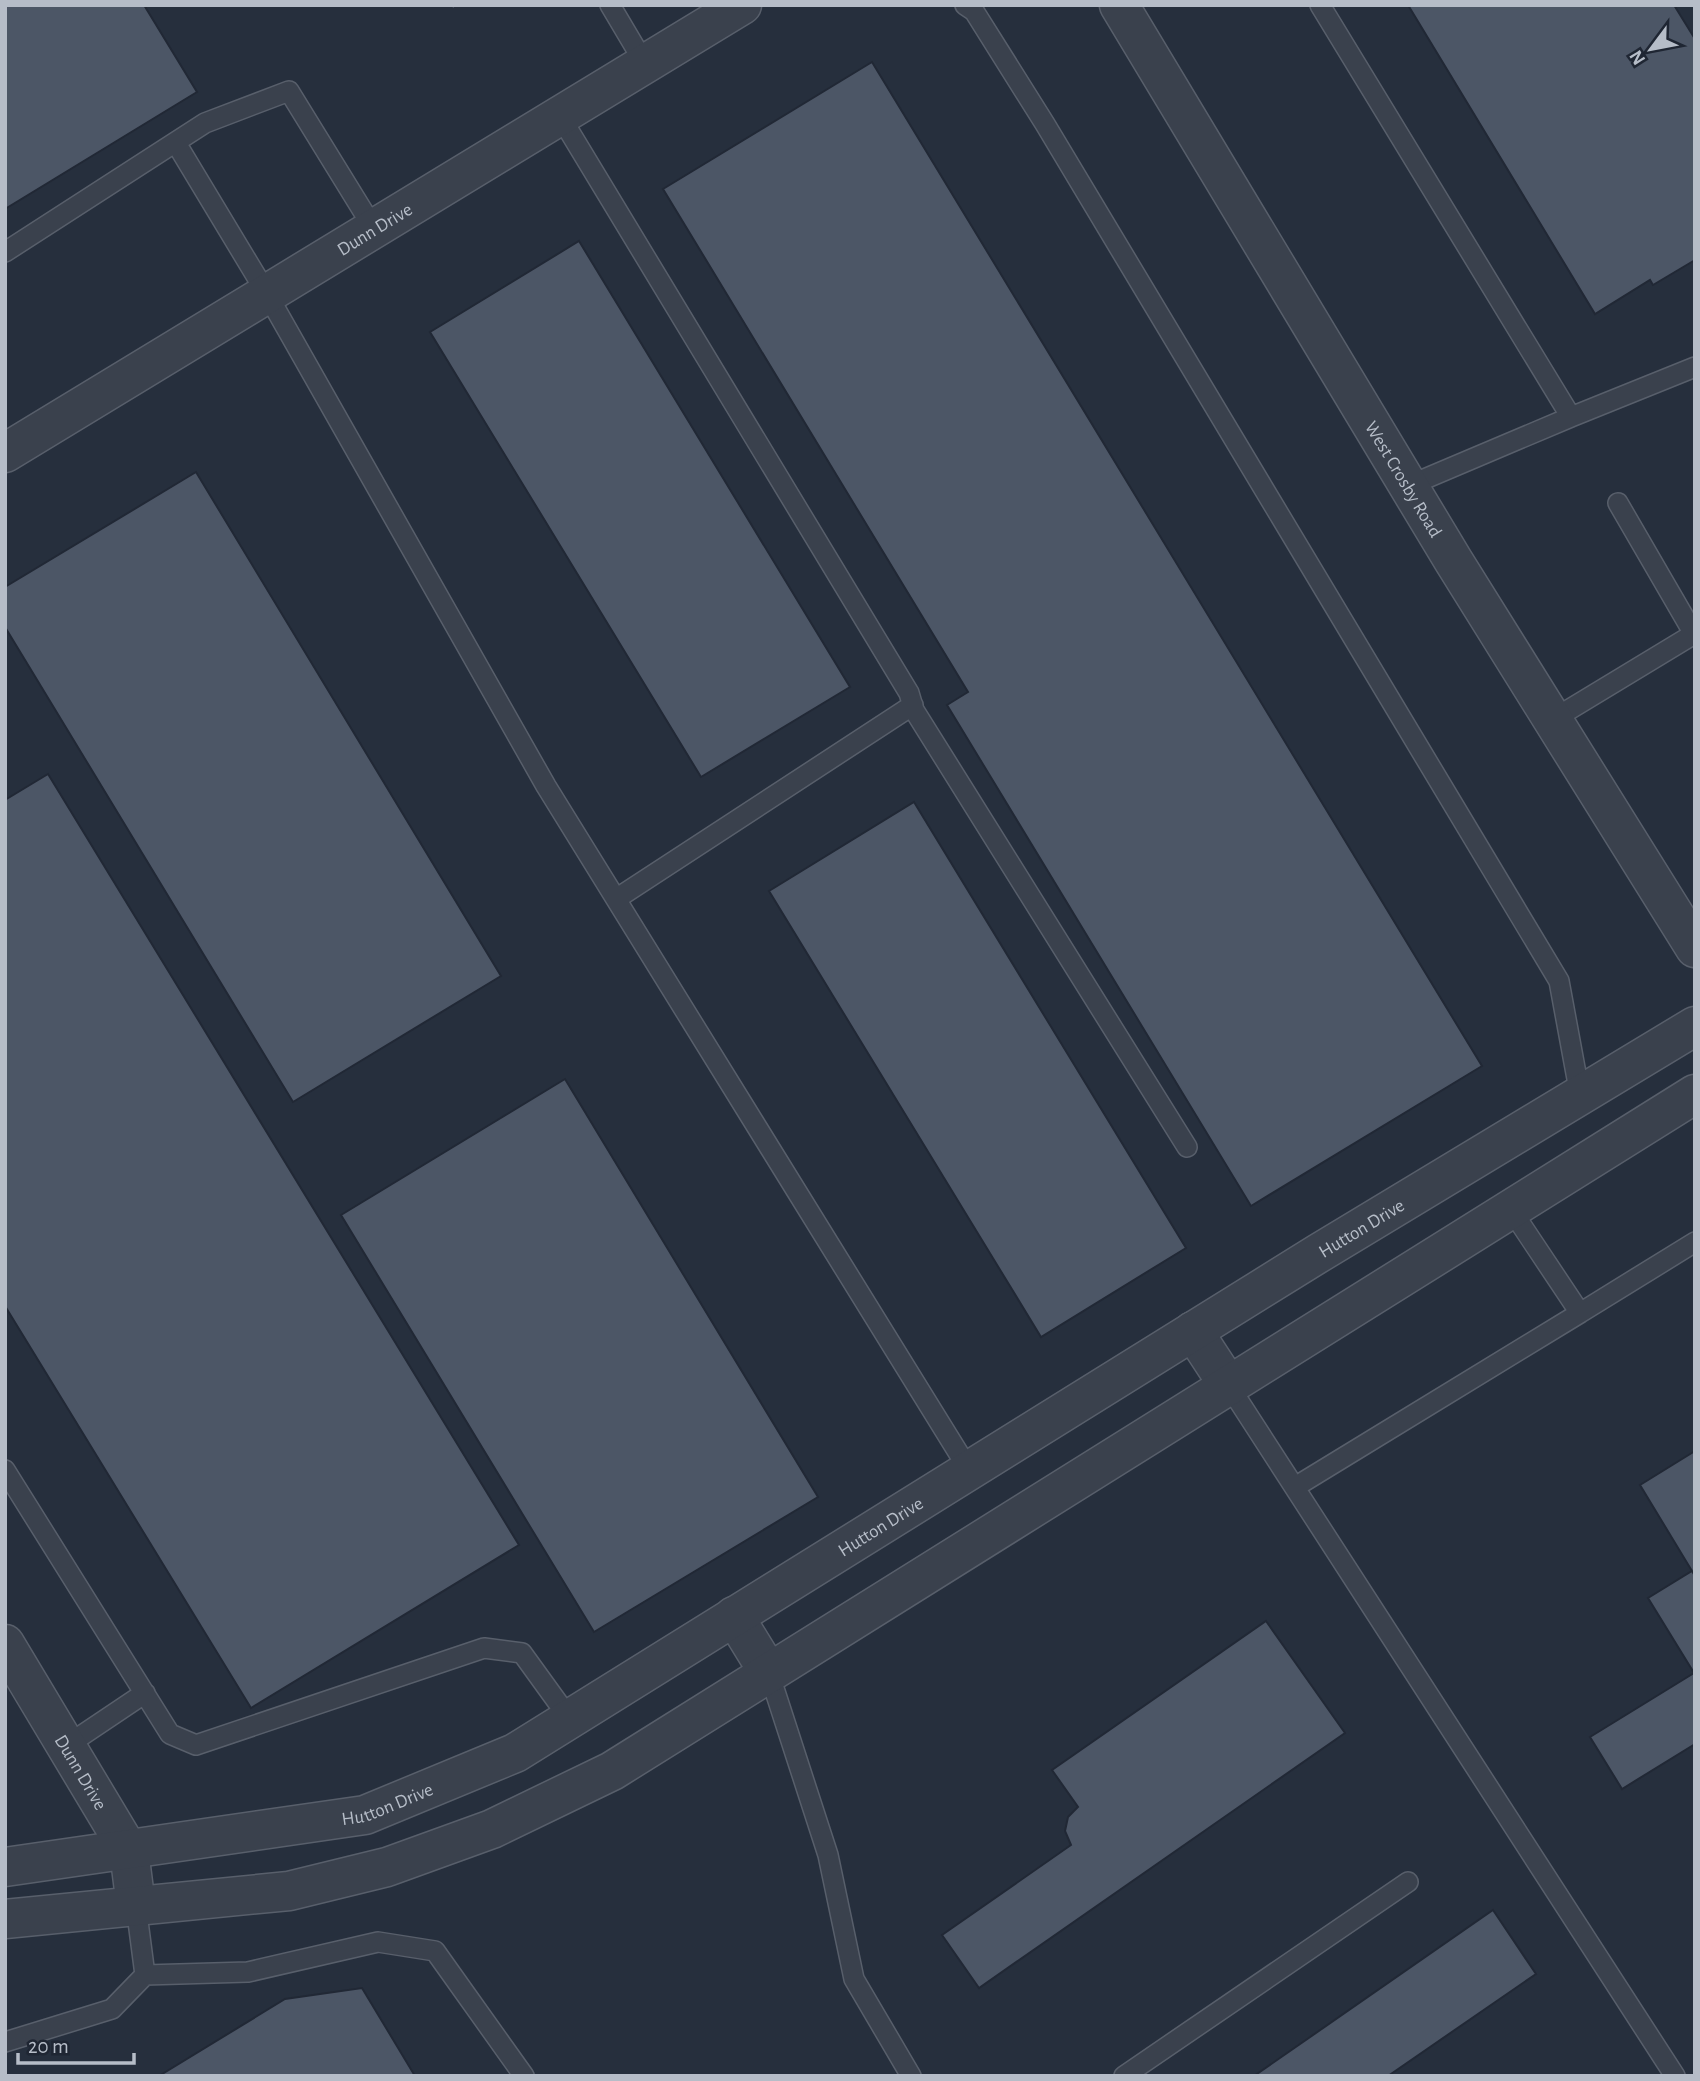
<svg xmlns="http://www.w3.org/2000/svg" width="1700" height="2081" font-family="'Alegreya Sans',sans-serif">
<rect width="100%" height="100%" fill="#262f3d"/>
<path fill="#4c5666" stroke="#212835" stroke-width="2" d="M5 5H144L197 92 5 209Z
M1408 5H1674L1695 39V260L1653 285 1650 280 1595 314Z
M872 62 1482 1066 1251 1206 947 705 968 692 663 189Z
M579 241 850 687 701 777 430 332Z
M196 472 501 976 293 1102 5 627V587Z
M48 774 519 1545 251 1708 5 1306V800Z
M914 802 1186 1248 1041 1337 769 891Z
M565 1079 818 1497 594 1632 341 1215Z
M1695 1451V1576L1640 1485Z
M1692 1571 1695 1576V1744L1622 1789 1590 1737 1694 1673 1648 1598Z
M1266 1621 1345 1733 979 1988 942 1935 1071 1845 1065 1831 1068 1817 1078 1807 1052 1770Z
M1493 1910 1536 1974 1388 2076H1254Z
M362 1988 415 2076H159L285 1999Z"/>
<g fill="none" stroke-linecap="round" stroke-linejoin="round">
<defs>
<path id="service" d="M610 5 645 64
M965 5 974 11 1045 124 1559 981 1580 1095
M1320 5 1571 417 1695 367
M560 116 909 693 914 710 1187 1147
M176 143 267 294 546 786 969 1470
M5 252 205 123 289 91 374 229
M1408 486 1571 417
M1618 503 1694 634
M1552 720 1694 634 1695 636
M616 899 913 705
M1510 1208 1580 1313 1695 1242
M1229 1386 1675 2076
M5 1470 170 1734 196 1745 484 1648 522 1653 569 1718
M1295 1487 1580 1313
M769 1673 828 1855 854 1979 911 2076
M66 1746 145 1693
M145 1975 248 1972 378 1942 435 1951 524 2076
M5 2042 112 2009 145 1975 136 1906
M1124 2076 1408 1882"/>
<g id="minor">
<path id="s1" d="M5 453 742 5"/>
<path id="s2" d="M5 1644 129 1851 136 1906"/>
</g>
<g id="tertiary">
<path id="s3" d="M1119 5 1453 560 1695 948"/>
<path d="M1193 1331 1229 1386"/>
<path d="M734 1616 769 1673"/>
<path id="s4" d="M5 1867 365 1815 515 1753 1319 1253 1695 1026"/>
<path d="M5 1919 289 1891 387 1867 492 1829 612 1771 1695 1094"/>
</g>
</defs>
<use href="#service" stroke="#585f6b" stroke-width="22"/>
<use href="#minor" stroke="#585f6b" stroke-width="41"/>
<use href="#tertiary" stroke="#585f6b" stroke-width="41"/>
<use href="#service" stroke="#3a414d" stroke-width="19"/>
<use href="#minor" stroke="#3a414d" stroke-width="38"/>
<use href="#tertiary" stroke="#3a414d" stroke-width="38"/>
<path stroke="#5c6574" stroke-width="5" stroke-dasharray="7 7" stroke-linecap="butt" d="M454 5 455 6"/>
</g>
<g text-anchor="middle" stroke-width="5" stroke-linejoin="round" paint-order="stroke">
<g font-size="19" fill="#b6bdc8" stroke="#1f2633">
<text dy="7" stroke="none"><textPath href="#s1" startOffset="432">Dunn Drive</textPath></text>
<text dy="7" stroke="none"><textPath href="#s3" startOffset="553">West Crosby Road</textPath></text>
<text dy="7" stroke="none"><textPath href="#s4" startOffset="1522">Hutton Drive</textPath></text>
<text dy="7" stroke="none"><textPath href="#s4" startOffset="956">Hutton Drive</textPath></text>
<text dy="7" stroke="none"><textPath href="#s2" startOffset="149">Dunn Drive</textPath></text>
<text dy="7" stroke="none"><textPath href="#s4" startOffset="388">Hutton Drive</textPath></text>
</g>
</g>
<rect width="1700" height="2081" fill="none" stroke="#b6bdc8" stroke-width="14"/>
<g transform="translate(1651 49) rotate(238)" stroke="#1f2633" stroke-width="5" paint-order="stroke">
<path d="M0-5L12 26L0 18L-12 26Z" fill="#b6bdc8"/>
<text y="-10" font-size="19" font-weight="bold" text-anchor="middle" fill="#b6bdc8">N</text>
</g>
<path d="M18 2053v10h116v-10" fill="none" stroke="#b6bdc8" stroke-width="3.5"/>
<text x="28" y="2053" font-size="21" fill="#b6bdc8" stroke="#1f2633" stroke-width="5" paint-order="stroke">20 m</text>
</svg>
